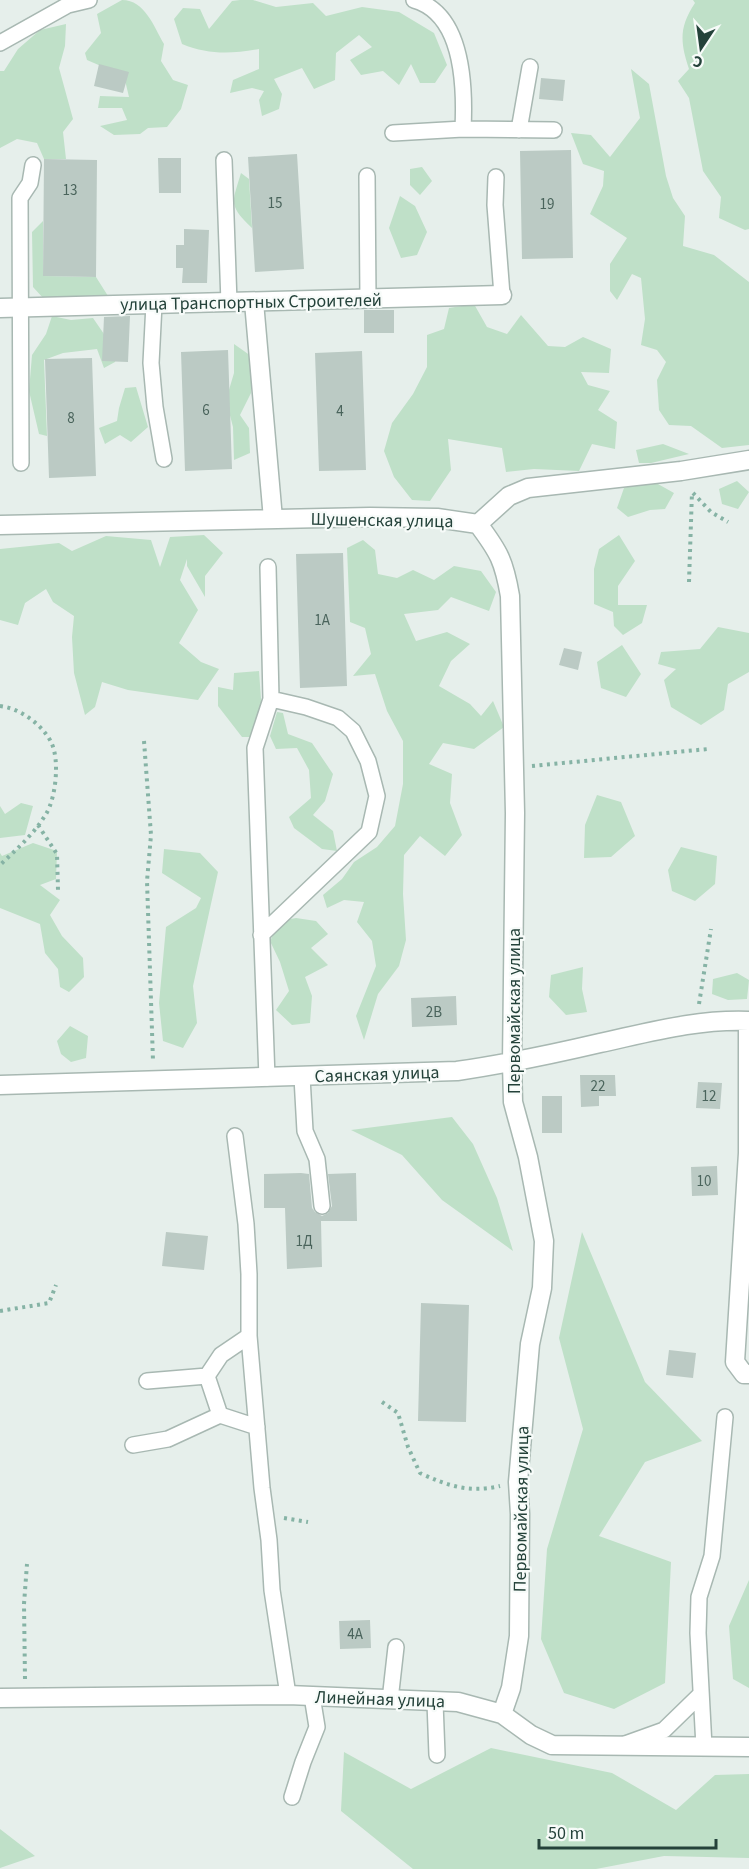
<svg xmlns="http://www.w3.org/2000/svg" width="749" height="1869" font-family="'Source Sans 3',sans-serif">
<rect width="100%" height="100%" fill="#e6efeb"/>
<path fill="#bfe0c8" d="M122 0C145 0 154 27 164 44L161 61 173 80 188 85 181 109 167 127 148 128 140 134 114 135 100 126 127 120 122 108H98L100 96 129 97 124 76 87 60 85 53 101 33 97 14Z
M240 0H253L276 7 313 3 326 16 362 7 399 12 434 33 447 65 435 83H420L411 64 399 85 383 71 361 75 350 60 372 47 359 35 336 53 335 80 314 89 302 68 274 79 282 94 279 109 262 116 259 100 264 91 252 88 230 93 233 80 259 69V49C231 54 209 55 182 44L174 19 183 8 200 9 209 29 232 1Z
M693 0H749V229L745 230 719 218 721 197 703 171 689 98 678 81 689 69C680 42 679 27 695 3Z
M66 24 65 46 59 68 73 119 63 132 66 159H44L37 143 17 139 0 148V71H4L18 49 40 30Z
M631 69 649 84 666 176 673 198 685 216 683 246 714 255 749 282V445L722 448 691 426 669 425 659 410 657 380 666 362 657 350 641 345 645 319 641 278 632 274 617 300 610 291V264L627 238 590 214 603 186 604 171 583 164 571 133 591 135 610 157 640 118Z
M422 167 432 181 420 195 410 185V169Z
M241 173 249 179 252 228C228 205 232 203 241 173Z
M400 196 415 206 427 232 417 255 401 258 389 228Z
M43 221V276L96 277 108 296 44 299 33 287 32 232Z
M474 304 487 327 507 334 521 315 548 346 565 347 583 337 611 349 609 373 581 372 588 385 610 391 598 410 617 422 615 449 592 444 579 471 534 469 506 472 502 448 448 439 451 470 430 501 412 500 394 477 384 451 392 423 413 394 427 367V335L444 329 449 308Z
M52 316 71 320 93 318 117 353 115 362 104 368 97 349 63 353 44 360 47 436 39 434 29 391 32 355 46 334Z
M234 344 251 356V393L240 415 249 428 250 453 234 460 233 427 226 400 234 373Z
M136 387 148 427 131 442 120 435 105 444 99 428 117 421 119 408 125 388Z
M663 444 689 454 651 463H639L636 450Z
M649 479 674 493 665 509 650 510 628 517 617 508 624 488Z
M737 481 749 492 738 509 722 504 719 489Z
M204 535 223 553 205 576V597L187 566V559L180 580 198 610 179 643 201 662 219 669 198 700 128 690 102 682 95 707 85 715 74 673 72 637 74 616 53 602 46 589 25 603 18 625 0 620V549L59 543 72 551 106 536 151 540 160 567 170 537Z
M619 535 635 561 618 586V605H647L642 623 623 635 614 626 613 612 594 604V569L599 549Z
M363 540 375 550 378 574 397 578 413 570 434 580 454 566 481 571 496 592 489 611 451 597 438 610 404 614 416 641 447 632 470 644 451 661 439 686 470 704 481 716 493 701 504 727 474 749 443 743 429 764 452 774 450 803 462 835 445 856 420 836 404 855 403 894 406 940 399 966 378 994 364 1040 356 1016 376 966 372 941 357 922 364 902 344 900 327 908 323 895 342 879 354 862 377 847 395 826 403 784V741L387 711 375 674 353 676 371 654 365 628 350 622 347 548Z
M718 627 749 633V672L728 684 724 710 701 725 671 707 664 680 676 669 658 664 661 652 700 649Z
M622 645 641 674 626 697 601 688 597 662Z
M259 671 262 713 251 737H242L218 706V687L233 690 234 673Z
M277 712 283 713 288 734 312 743 333 774 325 801 313 815 333 831 337 851 322 849 294 828 289 817 311 798 309 770 297 748 276 749 270 736Z
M597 795 621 802 635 836 611 857 584 858 585 825Z
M21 803 33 806 25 835 0 838V806L5 814Z
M33 843 57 851 56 879 40 885 60 900 50 915 62 936 83 958 84 977 69 992 60 987 58 969 45 953 40 924 0 908V853L2 856Z
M681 847 717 856 715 884 695 901 672 891 668 870Z
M164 849 200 853 218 872 193 986 197 1023 183 1048 163 1041 159 1003 166 927 196 908 201 898 162 873Z
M296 918 316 921 328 934 311 948 328 965 305 977 312 996 310 1023 292 1025 276 1010 289 991 280 962 270 941 280 921Z
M583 967 582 989 587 1012 566 1015 549 997 551 975Z
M737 973 749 980 747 999 728 1000 712 994 713 979Z
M70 1026 88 1036 86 1058 71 1062 61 1054 57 1041Z
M452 1117 473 1144 497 1198 513 1251 442 1200 402 1155 351 1130Z
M582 1232 645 1382 702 1441 645 1462 599 1536 671 1562 665 1683 614 1709 564 1693 541 1639 547 1549 583 1429 559 1338Z
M749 1580V1688L733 1679 729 1626Z
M491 1748 612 1773 676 1810 715 1775 749 1774V1858L664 1856 596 1869H413L341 1811 344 1752 411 1789Z
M0 1829 35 1856 0 1868Z"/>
<path fill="#bbcac4" d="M99 64 129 72 123 93 94 86Z
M541 78 565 80 563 101 539 99Z
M571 150 573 258 522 259 520 151Z
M297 154 304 269 255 272 248 157Z
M158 158H181V193H159Z
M44 159 97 160 96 277 43 276Z
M184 229 209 230 207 283H182L183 268H176V245H184Z
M364 310H394V333H364Z
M130 316 128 362 102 361 104 317Z
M228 350 232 469 185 471 181 352Z
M362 351 366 470 319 471 315 353Z
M92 358 96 476 49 478 45 359Z
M343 553 347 686 300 688 296 554Z
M564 648 582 652 578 670 559 665Z
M456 996 457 1025 412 1027 411 998Z
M580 1075H615L616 1096H599V1106L581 1107Z
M698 1082 722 1083 720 1109 696 1108Z
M542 1096H562V1133H542Z
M717 1166 718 1195 692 1196 691 1167Z
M301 1173 309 1174 312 1208 315 1212 322 1216 328 1213 332 1206 328 1174 356 1173 357 1221H321L322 1267 287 1269 285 1208H264V1174Z
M166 1232 208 1236 204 1270 162 1266Z
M421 1303 469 1305 466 1422 418 1421Z
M669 1350 696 1353 693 1378 666 1375Z
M370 1620 371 1648 340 1649 339 1621Z"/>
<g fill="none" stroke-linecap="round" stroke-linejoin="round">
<defs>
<path id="service" d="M414 0C464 14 465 88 463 129
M0 43 68 5 89 0
M519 130 530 67
M393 133 463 129 554 130
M224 160 229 303
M367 176 368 299
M496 177 495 205 502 295
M154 304 151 363 155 407 164 459
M21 463 20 198 30 183 33 165
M261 935 369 832 377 796 368 761 353 731 338 718 306 707 271 699
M302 1077 305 1131 317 1159 322 1206
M267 1078 255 748 271 699 268 567
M235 1136 246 1224 249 1274V1336L262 1488 269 1540 272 1590 288 1695
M147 1381 207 1376
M220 1415 207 1376 221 1355 249 1336
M133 1445 168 1439 220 1415 257 1427
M390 1700 396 1647
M435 1702 437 1755
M625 1744 664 1730 700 1695
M704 1747 698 1633 699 1597 712 1556 725 1417
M292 1797 303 1762 317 1727 312 1696"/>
<path id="minor" d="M254 302 273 519
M0 308 502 295
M478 524C499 552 504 561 510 596L515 813 512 1063 513 1102 528 1157 544 1241 542 1288 530 1344 518 1482 520 1514 519 1636 511 1688 502 1714
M478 524 509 496 528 488 681 471 749 460
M0 525 370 517 437 518 478 524
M748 1021V1153L735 1362 744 1374H749
M0 1085 457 1071C505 1064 553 1054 600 1043 651 1032 697 1019 749 1021
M0 1698 288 1695 458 1702 502 1714 531 1735 552 1745 749 1747"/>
</defs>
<use href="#service" stroke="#a8b8b2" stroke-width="18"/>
<use href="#minor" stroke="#a8b8b2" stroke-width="21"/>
<path stroke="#86b3a5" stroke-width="4" stroke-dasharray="3 4.5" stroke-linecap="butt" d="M693 493 711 512 728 522
M689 582 692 492
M0 706C19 708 42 724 51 742 60 759 56 798 46 814 34 834 17 849 0 865
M144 741 151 835 147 881 153 1061
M532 766 708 749
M38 825 57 854 58 890
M699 1004 711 929
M0 1311 49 1303 56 1285
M382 1402 398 1413 408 1447 420 1473C448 1486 469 1493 500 1486
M284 1518 308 1522
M25 1679 24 1604 27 1564"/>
<use href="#service" stroke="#fff" stroke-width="15"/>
<use href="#minor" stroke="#fff" stroke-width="18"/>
</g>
<g text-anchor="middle" stroke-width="4.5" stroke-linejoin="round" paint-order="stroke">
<g font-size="15" fill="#4a645c">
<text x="70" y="195">13</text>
<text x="275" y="208">15</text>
<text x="547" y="209">19</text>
<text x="206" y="415">6</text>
<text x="340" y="416">4</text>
<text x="71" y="423">8</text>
<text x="322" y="625">1А</text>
<text x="434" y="1017">2В</text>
<text x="598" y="1091">22</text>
<text x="709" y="1101">12</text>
<text x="704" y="1186">10</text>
<text x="304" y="1246">1Д</text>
<text x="355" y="1639">4А</text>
</g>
<g font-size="18" fill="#24423a" stroke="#f7fbf9">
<text transform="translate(251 302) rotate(-1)" y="6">улица Транспортных Строителей</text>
<text transform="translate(382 520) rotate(1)" y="6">Шушенская улица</text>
<text transform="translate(514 1011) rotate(-90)" y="6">Первомайская улица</text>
<text transform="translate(377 1074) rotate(-2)" y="6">Саянская улица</text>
<text transform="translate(521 1509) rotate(-89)" y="6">Первомайская улица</text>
<text transform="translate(380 1699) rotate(2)" y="6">Линейная улица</text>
</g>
</g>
<g transform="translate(701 48) rotate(193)" stroke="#f7fbf9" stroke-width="4.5" paint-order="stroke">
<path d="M0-4.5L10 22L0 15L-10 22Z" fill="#24423a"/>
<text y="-9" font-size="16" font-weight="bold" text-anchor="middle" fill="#24423a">С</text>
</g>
<path d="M539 1839v9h177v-9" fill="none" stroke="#24423a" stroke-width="3"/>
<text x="548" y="1839" font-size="18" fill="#24423a" stroke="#f7fbf9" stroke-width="4.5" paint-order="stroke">50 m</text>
</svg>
